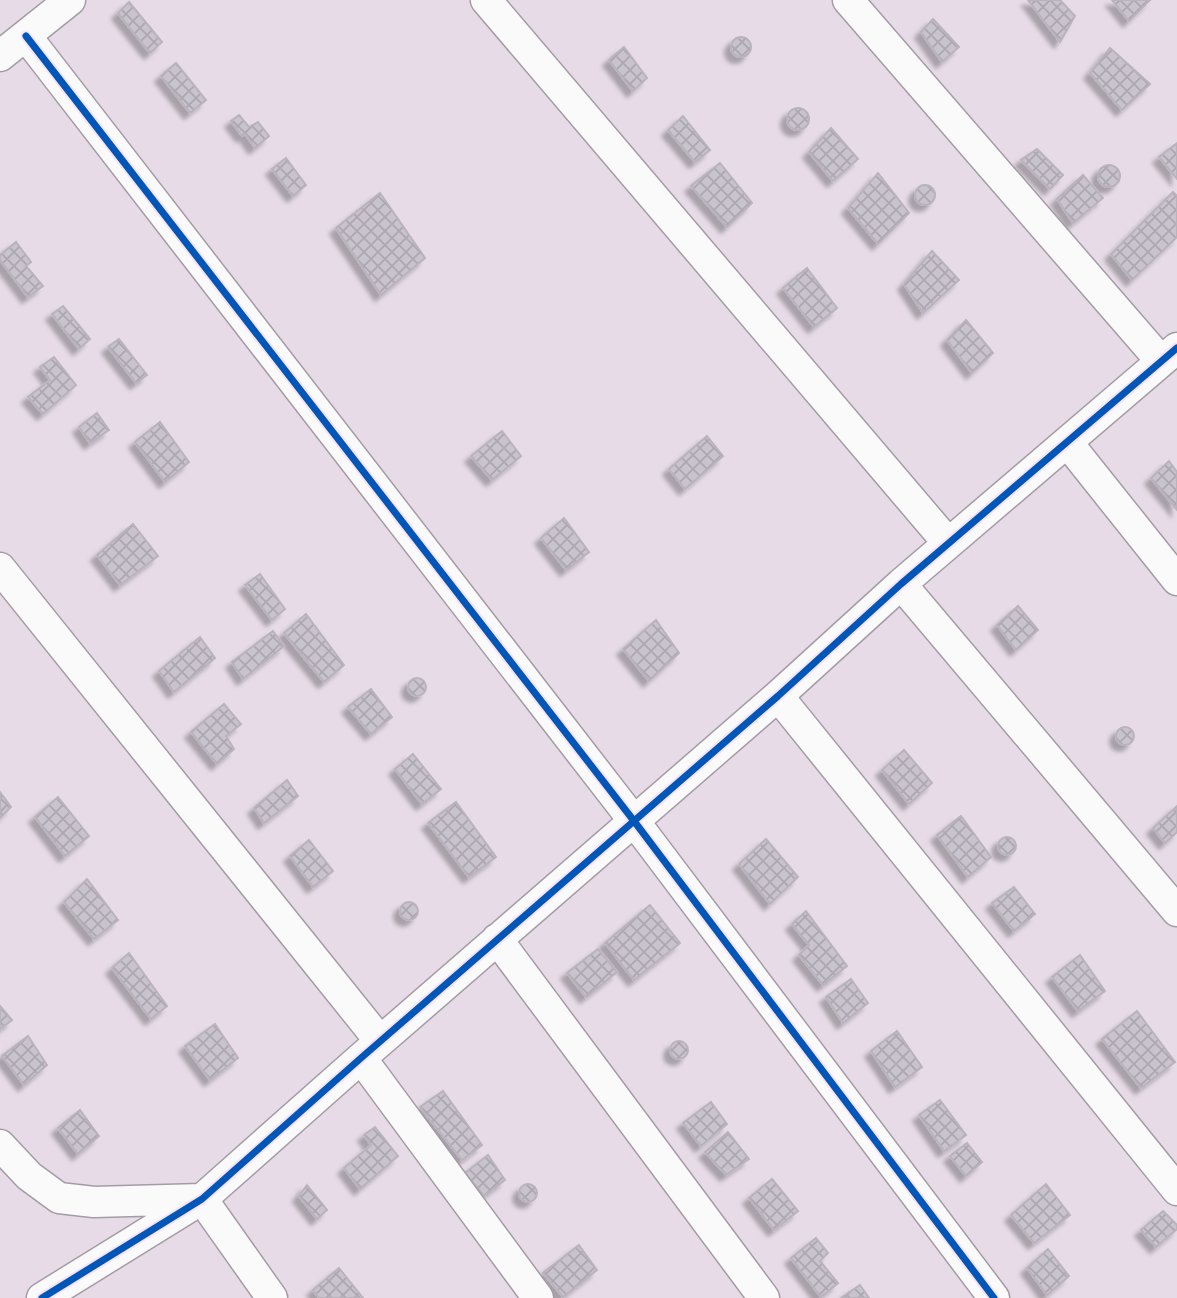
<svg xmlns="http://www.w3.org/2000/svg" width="1177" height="1298" font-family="'Sofia Sans Condensed',sans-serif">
<defs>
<pattern id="building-cross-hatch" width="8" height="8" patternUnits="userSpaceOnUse" patternTransform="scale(1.75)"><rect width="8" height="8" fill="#c9c3ce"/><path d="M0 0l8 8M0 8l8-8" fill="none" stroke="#ada7b1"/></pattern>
<filter id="shadow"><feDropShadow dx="-6" dy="6" stdDeviation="2" flood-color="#0004"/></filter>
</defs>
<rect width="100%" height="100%" fill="#e6dbe7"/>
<path fill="url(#building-cross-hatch)" stroke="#b9b3be" stroke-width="2" filter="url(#shadow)" d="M1028 0H1060L1075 16 1060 42Z
M1112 0H1150L1129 21Z
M129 2 162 42 150 53 118 13Z
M933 19 959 47 942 62 921 32Z
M731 47a10 10 0 1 1 20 0a10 10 0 1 1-20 0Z
M624 47 647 78 633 91 609 60Z
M1110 48 1150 84 1122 110 1090 73Z
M176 63 206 100 190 113 161 76Z
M787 119a11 11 0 1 1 22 0a11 11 0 1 1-22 0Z
M239 115 249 127 258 122 269 136 255 148 245 134 242 136 231 121Z
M683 116 710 150 695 162 668 130Z
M831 128 858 159 833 181 809 152Z
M1177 143V179L1159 157Z
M1037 149 1063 175 1050 189 1021 160Z
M286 158 306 185 293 196 272 169Z
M720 163 752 203 727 227 691 186Z
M1098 176a11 11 0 1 1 22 0a11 11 0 1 1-22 0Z
M878 173 909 213 878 244 848 208Z
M1083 175 1103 198 1073 223 1057 199Z
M915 195a10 10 0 1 1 20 0a10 10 0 1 1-20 0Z
M1173 192 1177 196V237L1132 280 1111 254Z
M380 193 425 258 381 295 336 228Z
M16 242 31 262 26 266 43 286 28 297 0 260V255Z
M932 251 959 280 923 313 904 284Z
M807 268 837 308 814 327 783 288Z
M63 306 90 339 79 349 52 314Z
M966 320 993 353 972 373 947 340Z
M119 339 147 375 136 383 108 347Z
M54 357 76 385 43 414 28 397 50 380 40 367Z
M97 413 109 430 90 443 79 427Z
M160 422 189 462 165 482 135 442Z
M502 431 521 456 492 480 471 456Z
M707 436 723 456 685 489 669 469Z
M1169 461 1177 472V510L1151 478Z
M564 518 589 552 566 570 541 538Z
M133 524 158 556 120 585 97 555Z
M260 574 285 609 272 620 245 585Z
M1018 606 1038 630 1016 650 997 625Z
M306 614 344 665 324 682 284 633Z
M656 620 679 653 649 681 623 649Z
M273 631 284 646 243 679 232 662Z
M200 637 215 658 174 692 159 671Z
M408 687a9 9 0 1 1 18 0a9 9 0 1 1-18 0Z
M371 689 392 717 371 734 348 707Z
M224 704 241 724 226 736 234 749 217 764 191 732Z
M1116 736a9 9 0 1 1 18 0a9 9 0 1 1-18 0Z
M904 750 932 783 909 804 882 770Z
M413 754 441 789 422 804 395 769Z
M287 780 298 796 264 823 254 808Z
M0 792 11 807 0 818Z
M58 797 89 836 65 856 35 817Z
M456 802 496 857 469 877 428 823Z
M1177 806V832L1165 843 1153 828Z
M961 816 991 857 968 877 937 835Z
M998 846a9 9 0 1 1 18 0a9 9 0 1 1-18 0Z
M766 839 798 877 770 904 739 864Z
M309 840 333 871 313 887 290 856Z
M87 879 118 920 94 939 64 902Z
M1014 887 1035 914 1014 931 992 903Z
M400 911a9 9 0 1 1 18 0a9 9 0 1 1-18 0Z
M650 905 680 943 634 980 605 943Z
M806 911 847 966 823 985 799 955 809 945 792 924Z
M598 949 617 972 586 997 567 973Z
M129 953 167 1006 151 1019 112 968Z
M1080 955 1105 991 1078 1011 1052 977Z
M851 979 868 1003 843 1023 826 997Z
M0 1006 12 1020 0 1029Z
M1137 1011 1175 1062 1141 1088 1102 1039Z
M215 1024 238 1058 210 1080 185 1046Z
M897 1031 922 1067 895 1087 871 1051Z
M28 1036 47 1065 24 1085 2 1056Z
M670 1050a9 9 0 1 1 18 0a9 9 0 1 1-18 0Z
M443 1091 482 1145 462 1160 420 1107Z
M940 1100 966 1135 944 1151 919 1115Z
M711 1102 727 1124 701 1146 683 1123Z
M80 1110 99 1136 78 1154 58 1128Z
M375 1127 398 1156 360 1189 344 1168 371 1145 364 1135Z
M728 1132 749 1159 726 1175 705 1152Z
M967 1143 982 1162 966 1176 950 1156Z
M488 1155 505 1180 484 1196 465 1173Z
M772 1179 798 1211 774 1230 749 1198Z
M519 1193a9 9 0 1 1 18 0a9 9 0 1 1-18 0Z
M1046 1184 1070 1215 1034 1243 1011 1215Z
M307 1185 327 1210 317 1219 299 1196Z
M1163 1211 1177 1225V1229L1156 1247 1141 1230Z
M816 1238 828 1253 820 1261 838 1283 821 1297 791 1258Z
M579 1245 597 1270 563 1297 543 1273Z
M1048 1249 1069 1276 1047 1295 1027 1268Z
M339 1268 363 1298H319L313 1290Z
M860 1285 869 1298H841Z"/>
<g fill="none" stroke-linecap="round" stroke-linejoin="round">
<defs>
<path id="street" d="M486 0 948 543
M848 0 1161 361
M26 36 634 821 994 1298
M0 56 70 0
M1067 442 1177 580
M0 568 380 1041
M901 584 1177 911
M778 696 1177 1190
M497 939 764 1298
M361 1058 538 1298
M0 1145 29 1176 59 1198 94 1202 202 1199 272 1298
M42 1298 202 1199 361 1058 778 696 901 584 1177 348"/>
</defs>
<use href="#street" stroke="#a49ca5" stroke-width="33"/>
<use href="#street" stroke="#fbfafb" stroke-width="30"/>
<defs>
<path id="cycleway" d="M26 36 634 821 994 1298
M42 1298 202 1199 361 1058 778 696 901 584 1177 348"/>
</defs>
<use href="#cycleway" stroke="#f8e3f9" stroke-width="11"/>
<use href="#cycleway" stroke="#0057b8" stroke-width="7"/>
</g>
</svg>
